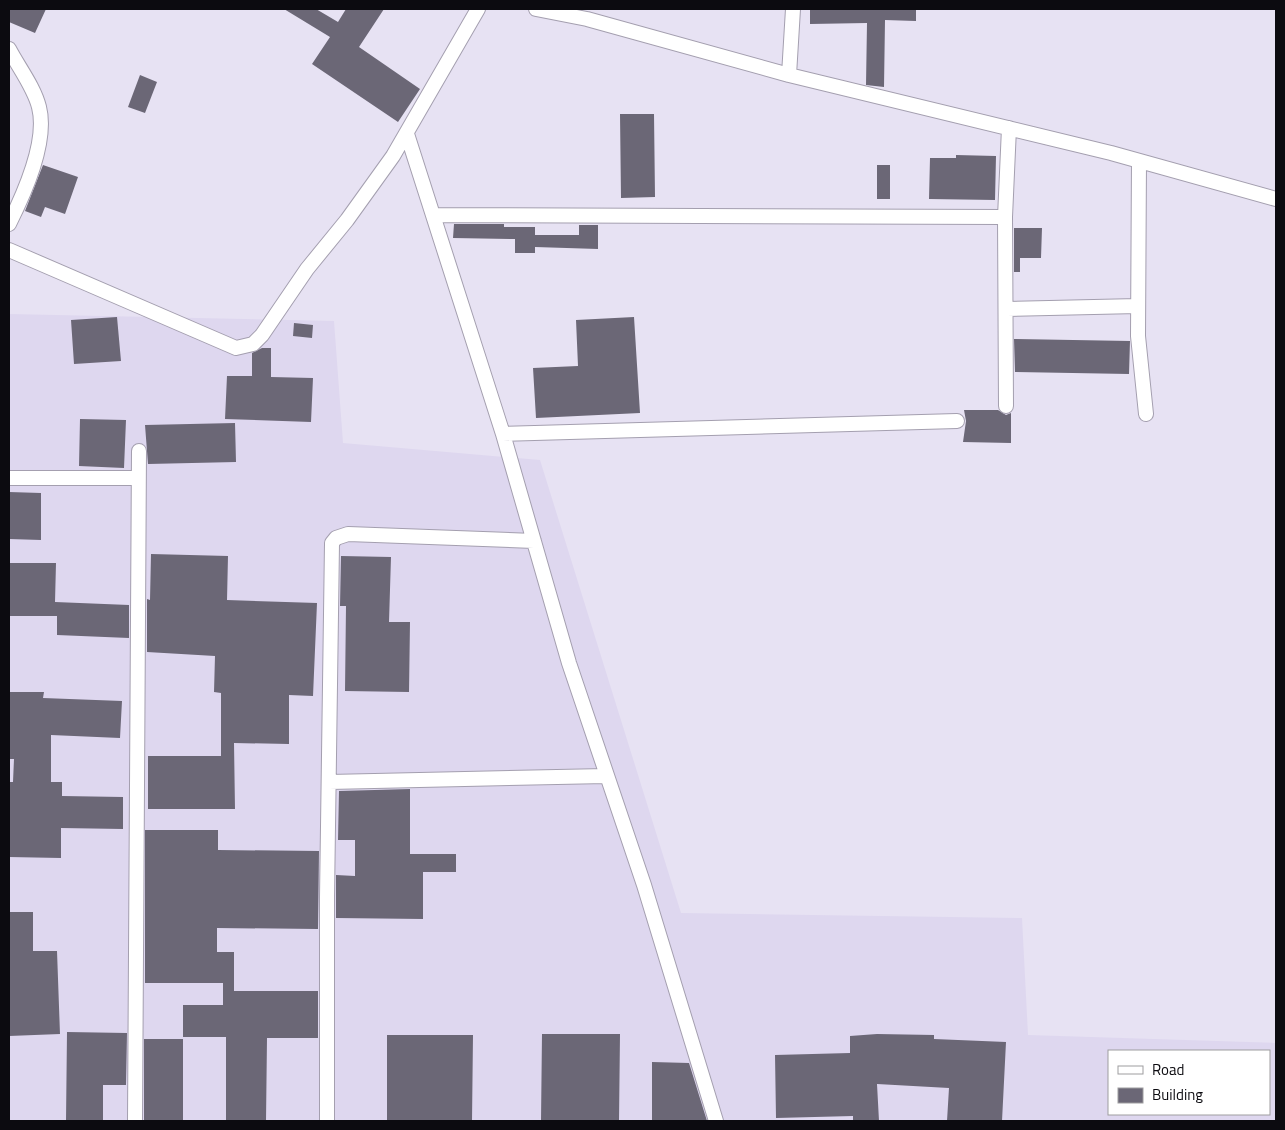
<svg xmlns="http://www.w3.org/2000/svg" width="1285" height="1130" font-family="'Titillium Web',sans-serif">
<rect width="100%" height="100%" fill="#e7e2f3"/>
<path fill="#ded7ef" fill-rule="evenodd" d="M9 314 334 321 343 443 540 460 681 913 1022 918 1028 1035 1276 1043V1121H9ZM1109 1051H1269V1114H1109Z"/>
<path fill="#6b6776" d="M9 9H46L35 33 9 22Z
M284 9H316L338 22 346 9H384L359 47 420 89 398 122 312 64 330 37Z
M810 9H916V21L885 20 884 87 866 85 867 23 810 24Z
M140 75 157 82 145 113 128 107Z
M620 114H654L655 197 621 198Z
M956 155 996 156 995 200 929 199 930 158H956Z
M43 165 78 177 65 214 45 207 41 217 25 211Z
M877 165H890V199H877Z
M454 224H504V227H535V235H579V225H598V249L535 247V253H515V239L453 238Z
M1014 228H1042L1041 258H1020V272H1014Z
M117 317 121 361 74 364 71 320Z
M634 317 640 413 536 418 533 368 578 366 576 320Z
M294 323 313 325 312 338 293 336Z
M1014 339 1130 341 1129 374 1015 372Z
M262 348H271V377L313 378 311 422 225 419 227 376H252V353Z
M964 410H998L1006 415 1011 413V443L963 442 966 421Z
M80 419 126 420 124 468 79 466Z
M235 423 236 462 148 464 145 425Z
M9 492 41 493V540L9 539Z
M151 554 228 556 227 600 317 603 313 696 289 695V744L234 743 235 809H148V756H221V693L214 692 215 656 147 652V599L150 600Z
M341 556 391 557 389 622H410L409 692 345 691 346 606H340Z
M9 563H56L55 602 129 605V638L57 635V616H9Z
M9 692H44L43 698 122 701 120 738 51 735V782H62V796L123 797V829L61 828V858L9 857V782H13L14 759H9Z
M410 789V854H456V872H423V919L336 918V875L355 876V840H338L339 791Z
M145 830H218V850L319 851 318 929 217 928V952H234V991H318V1038H267L266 1121H226V1037H183V1005H223V983H145Z
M9 912H33V951H57L60 1034 9 1036Z
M67 1032 127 1033 126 1085H103V1121H66Z
M542 1034H620L619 1121H541Z
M877 1034 934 1035V1039L1006 1042 1002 1121H947L949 1088 877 1084 879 1121H853V1116L776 1118 775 1055 850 1053V1036Z
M387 1035H473L472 1121H387Z
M144 1039H183V1121H144Z
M652 1062 689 1063 707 1121H652Z"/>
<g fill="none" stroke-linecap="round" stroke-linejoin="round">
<defs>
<path id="minor" d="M536 9 587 19 789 75 1111 153 1276 199
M9 49C19 68 34 87 39 107 48 142 24 194 9 224
M789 75 793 9
M407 134 503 434 569 663 644 885 716 1121
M1139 161 1138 336 1146 414
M434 215 1005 217
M9 250 236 348 253 344 262 335 307 269 347 220 393 156 478 9
M1007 309 1138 306
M1006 406 1005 217 1009 128
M503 434 957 421
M9 478H138
M329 782 606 776
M135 1121 139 451
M327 1121V897L332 543 336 538 348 534 534 541"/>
</defs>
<use href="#minor" stroke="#a49faf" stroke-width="16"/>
<use href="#minor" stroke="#fff" stroke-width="14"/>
</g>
<rect width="1285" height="1130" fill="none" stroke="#0c0b10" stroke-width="20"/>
<rect x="1108" y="1050" width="162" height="65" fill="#ffffff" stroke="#9e9d9f"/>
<rect x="1118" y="1066" width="25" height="8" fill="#ffffff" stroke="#9e9d9f"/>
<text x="1152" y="1075" font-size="15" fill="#0c0b10">Road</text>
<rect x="1118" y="1088" width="25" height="15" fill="#6b6776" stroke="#9e9d9f"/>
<text x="1152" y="1100" font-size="15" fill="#0c0b10">Building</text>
</svg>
